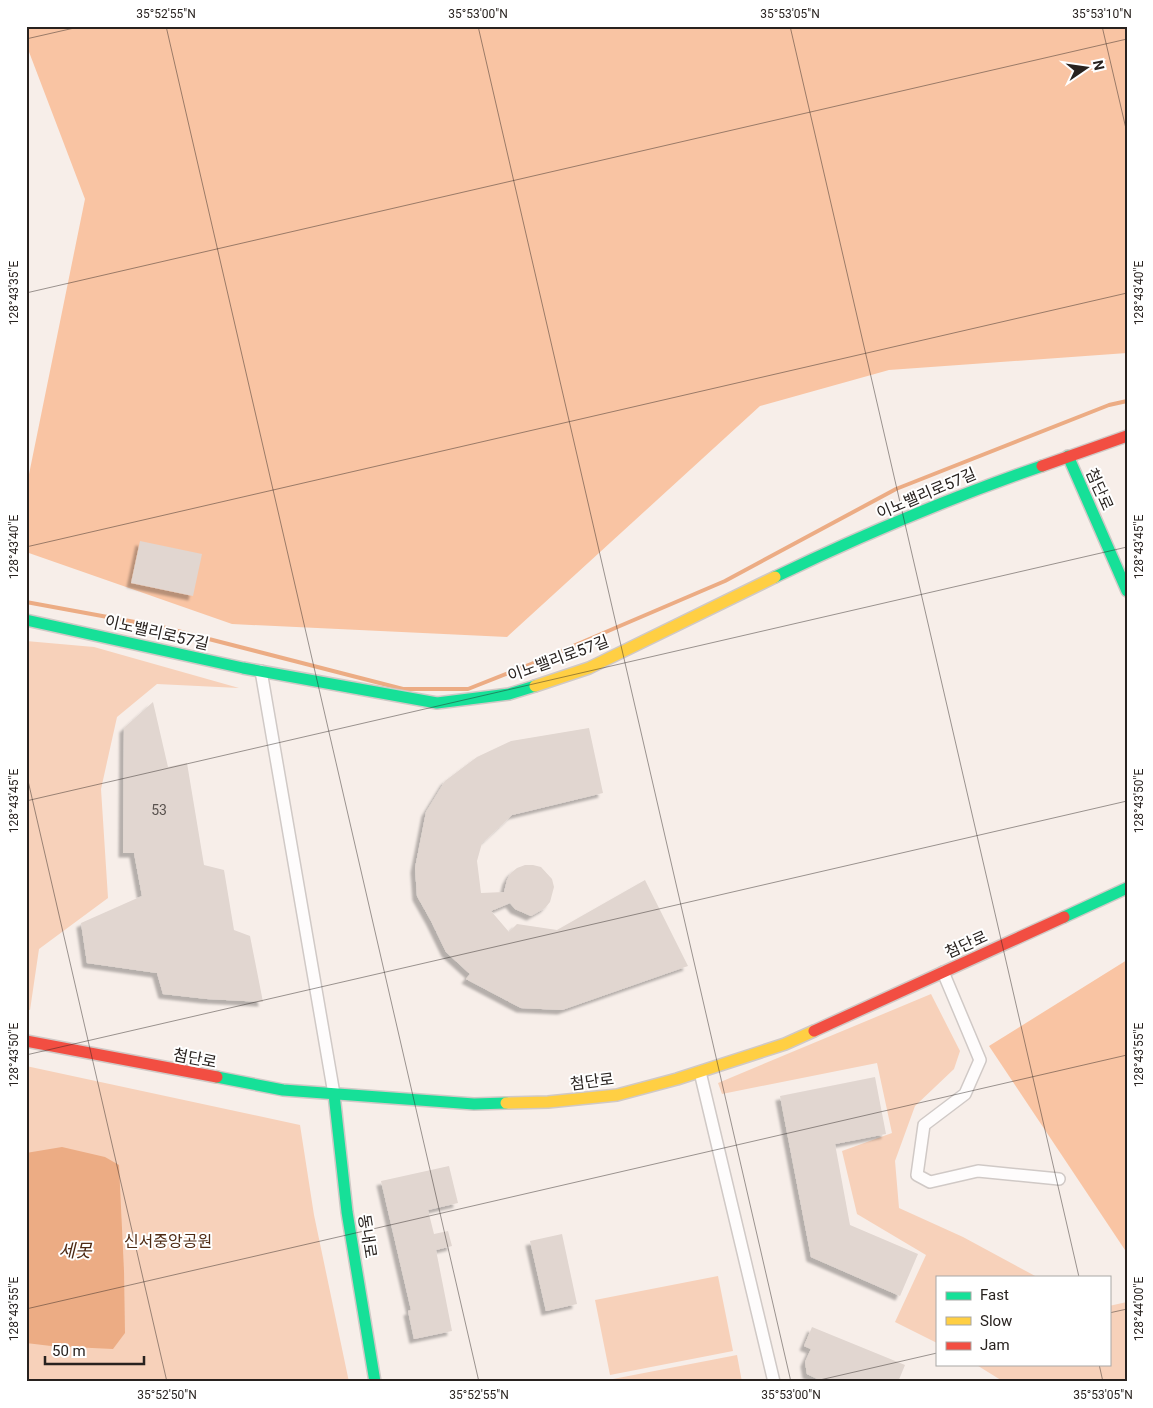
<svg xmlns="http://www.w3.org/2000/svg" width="1153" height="1408" font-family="Roboto,'Noto Sans KR',sans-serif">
<defs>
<filter id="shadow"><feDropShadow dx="-4.5" dy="4.5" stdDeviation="1" flood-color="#0004"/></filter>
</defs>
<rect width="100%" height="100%" fill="#f7eee9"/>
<path fill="#f7d1ba" d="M26 641 94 647 239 688 157 684 117 717 101 789 108 898 39 949 30 1010 26 1009Z
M931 994 960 1051 954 1069 915 1106 895 1161 899 1208 963 1237 1037 1277H937V1343L895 1322 926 1255 857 1214 842 1151 892 1133 877 1063 722 1094 718 1083Z
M26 1066 300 1125 314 1215 349 1382H26Z
M718 1276 733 1351 610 1375 595 1300Z
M1127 1302V1382H1004L975 1364H1109V1306Z
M737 1355 742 1382H614L613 1379Z"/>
<path fill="#f9c4a3" d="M26 26H1127V353L889 370 760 406 507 637 232 624 26 552V489L85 199 26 44Z
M1127 960V1249L1125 1250 989 1046Z"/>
<path fill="#ecac84" d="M62 1147 105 1157 119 1165 124 1271 125 1333 113 1349 51 1346 26 1343V1153Z"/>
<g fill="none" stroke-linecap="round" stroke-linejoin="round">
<path stroke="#ecac84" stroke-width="4" d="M26 602 162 627 403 689H468L531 664 725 581 896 489 1109 405 1127 401"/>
</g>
<path fill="#e1d6d0" filter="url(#shadow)" d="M140 541 202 554 193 596 131 583Z
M153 702 168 767 187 763 204 865 224 870 234 930 250 936 263 1002 207 999 163 994 157 973 87 963 81 923 142 896 134 853H123L124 728Z
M589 728 603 793 512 815 482 843 477 861 481 893 504 892 507 880 511 873 517 868 525 865H533L541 867 552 879 554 887 550 902 545 908 531 916 515 909 510 903 491 911 509 932 517 924 557 930 645 880 688 966 562 1010 521 1008 466 979 470 974 446 952 431 921 417 896 415 868 426 812 445 781 477 757 511 741Z
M875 1077 886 1134 835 1144 850 1225 918 1254 900 1296 811 1257 780 1096Z
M449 1166 458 1203 428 1210 434 1234 448 1231 452 1246 436 1250 452 1331 414 1339 408 1311 411 1310 381 1181Z
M562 1234 577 1304 546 1311 530 1241Z
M812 1327 905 1365 898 1382H824L807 1374 805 1362 811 1349 804 1346Z"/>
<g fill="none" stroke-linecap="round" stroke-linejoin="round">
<defs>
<path id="street" d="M261 671 334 1094
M943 972 980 1060 965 1094 924 1125 917 1175 930 1182 978 1171 1059 1179
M700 1072 774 1382"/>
<path id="fast" d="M1068 456 1127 591
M775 577C862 535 952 497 1042 466
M26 620 243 668 437 703 509 694 535 686
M1064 917 1127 888
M217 1077 283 1090 474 1104 506 1103
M334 1094 347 1212 375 1382"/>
<path id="slow" d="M535 686 589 668 775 577
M506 1103 548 1102 617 1095 677 1079 785 1044 814 1031"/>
<path id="jam" d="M1042 466 1127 436
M814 1031 1064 917
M26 1041 217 1077"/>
</defs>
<use href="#street" stroke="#d0c9c6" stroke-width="14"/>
<use href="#fast" stroke="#d0c9c6" stroke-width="14"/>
<use href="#slow" stroke="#d0c9c6" stroke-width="14"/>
<use href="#jam" stroke="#d0c9c6" stroke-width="14"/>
<use href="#street" stroke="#fefcfc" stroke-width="11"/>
<use href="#fast" stroke="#16e098" stroke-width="11"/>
<use href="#slow" stroke="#ffcf43" stroke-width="11"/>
<use href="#jam" stroke="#f24e42" stroke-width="11"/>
</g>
<path fill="none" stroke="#28221f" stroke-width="1" stroke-opacity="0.45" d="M166 26 479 1382M478 26 791 1382M790 26 1079 1277M1102 26 1127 133M26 39 83 26M26 293 1127 39M26 547 1127 293M26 772 167 1382M26 801 1127 547M26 1055 1127 801M26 1309 1127 1055M1109 1313 1127 1309M1099 1364 1103 1382M811 1382 937 1353"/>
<g text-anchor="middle" stroke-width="4" stroke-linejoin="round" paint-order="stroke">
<g font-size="14" fill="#59524e">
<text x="159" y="815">53</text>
</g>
<g font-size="16" fill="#28221f" stroke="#fff">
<text transform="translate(1100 489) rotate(66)" y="6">첨단로</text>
<text transform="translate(926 493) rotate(-23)" y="6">이노밸리로57길</text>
<text transform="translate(157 632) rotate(13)" y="6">이노밸리로57길</text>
<text transform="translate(558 658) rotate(-20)" y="6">이노밸리로57길</text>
<text transform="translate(966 944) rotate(-24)" y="6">첨단로</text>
<text transform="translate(195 1058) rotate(11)" y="6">첨단로</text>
<text transform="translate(592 1081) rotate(-7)" y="6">첨단로</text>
<text transform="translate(368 1236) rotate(81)" y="6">동내로</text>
</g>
<g font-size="16" fill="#4e2a13" stroke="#fff">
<text x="168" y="1247">신서중앙공원</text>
</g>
<g font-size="18" font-style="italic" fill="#4e2a14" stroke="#fff">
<text x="75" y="1257">세못</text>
</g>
</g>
<rect width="1153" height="1408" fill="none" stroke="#ffffff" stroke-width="55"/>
<rect x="936" y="1276" width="175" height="90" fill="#ffffff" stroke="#a9a7a5"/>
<rect x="946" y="1292" width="25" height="8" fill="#16e098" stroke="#a9a7a5"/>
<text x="980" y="1300" font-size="15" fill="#28221f">Fast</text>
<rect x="946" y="1317" width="25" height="8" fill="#ffcf43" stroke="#a9a7a5"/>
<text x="980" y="1326" font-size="15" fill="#28221f">Slow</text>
<rect x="946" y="1342" width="25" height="8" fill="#f24e42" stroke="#a9a7a5"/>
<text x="980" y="1350" font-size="15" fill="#28221f">Jam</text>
<g transform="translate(1086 68) rotate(77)" stroke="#ffffff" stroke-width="4" paint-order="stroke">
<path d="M0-4L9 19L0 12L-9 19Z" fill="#28221f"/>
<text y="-8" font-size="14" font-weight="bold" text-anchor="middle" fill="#28221f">N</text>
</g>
<path d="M45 1356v8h99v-8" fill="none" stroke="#28221f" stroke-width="2.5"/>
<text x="52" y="1356" font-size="15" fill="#28221f" stroke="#ffffff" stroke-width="4" paint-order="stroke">50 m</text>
<rect x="28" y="28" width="1098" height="1352" fill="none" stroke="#28221f" stroke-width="2"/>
<g font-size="12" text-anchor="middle" fill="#28221f">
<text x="166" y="18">35°52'55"N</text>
<text x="478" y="18">35°53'00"N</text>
<text x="790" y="18">35°53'05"N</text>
<text x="1102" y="18">35°53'10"N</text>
<text transform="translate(14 293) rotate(-90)" y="4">128°43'35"E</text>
<text transform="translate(1139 293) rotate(-90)" y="4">128°43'40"E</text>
<text transform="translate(14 547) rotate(-90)" y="4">128°43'40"E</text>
<text transform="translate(1139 547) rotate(-90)" y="4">128°43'45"E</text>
<text transform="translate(14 801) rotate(-90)" y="4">128°43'45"E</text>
<text transform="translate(1139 801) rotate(-90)" y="4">128°43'50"E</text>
<text transform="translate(14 1055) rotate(-90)" y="4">128°43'50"E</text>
<text transform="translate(1139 1055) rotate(-90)" y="4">128°43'55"E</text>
<text transform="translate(14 1309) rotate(-90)" y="4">128°43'55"E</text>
<text transform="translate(1139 1309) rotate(-90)" y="4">128°44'00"E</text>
<text x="167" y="1399">35°52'50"N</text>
<text x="479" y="1399">35°52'55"N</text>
<text x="791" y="1399">35°53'00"N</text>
<text x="1103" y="1399">35°53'05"N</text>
</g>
</svg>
